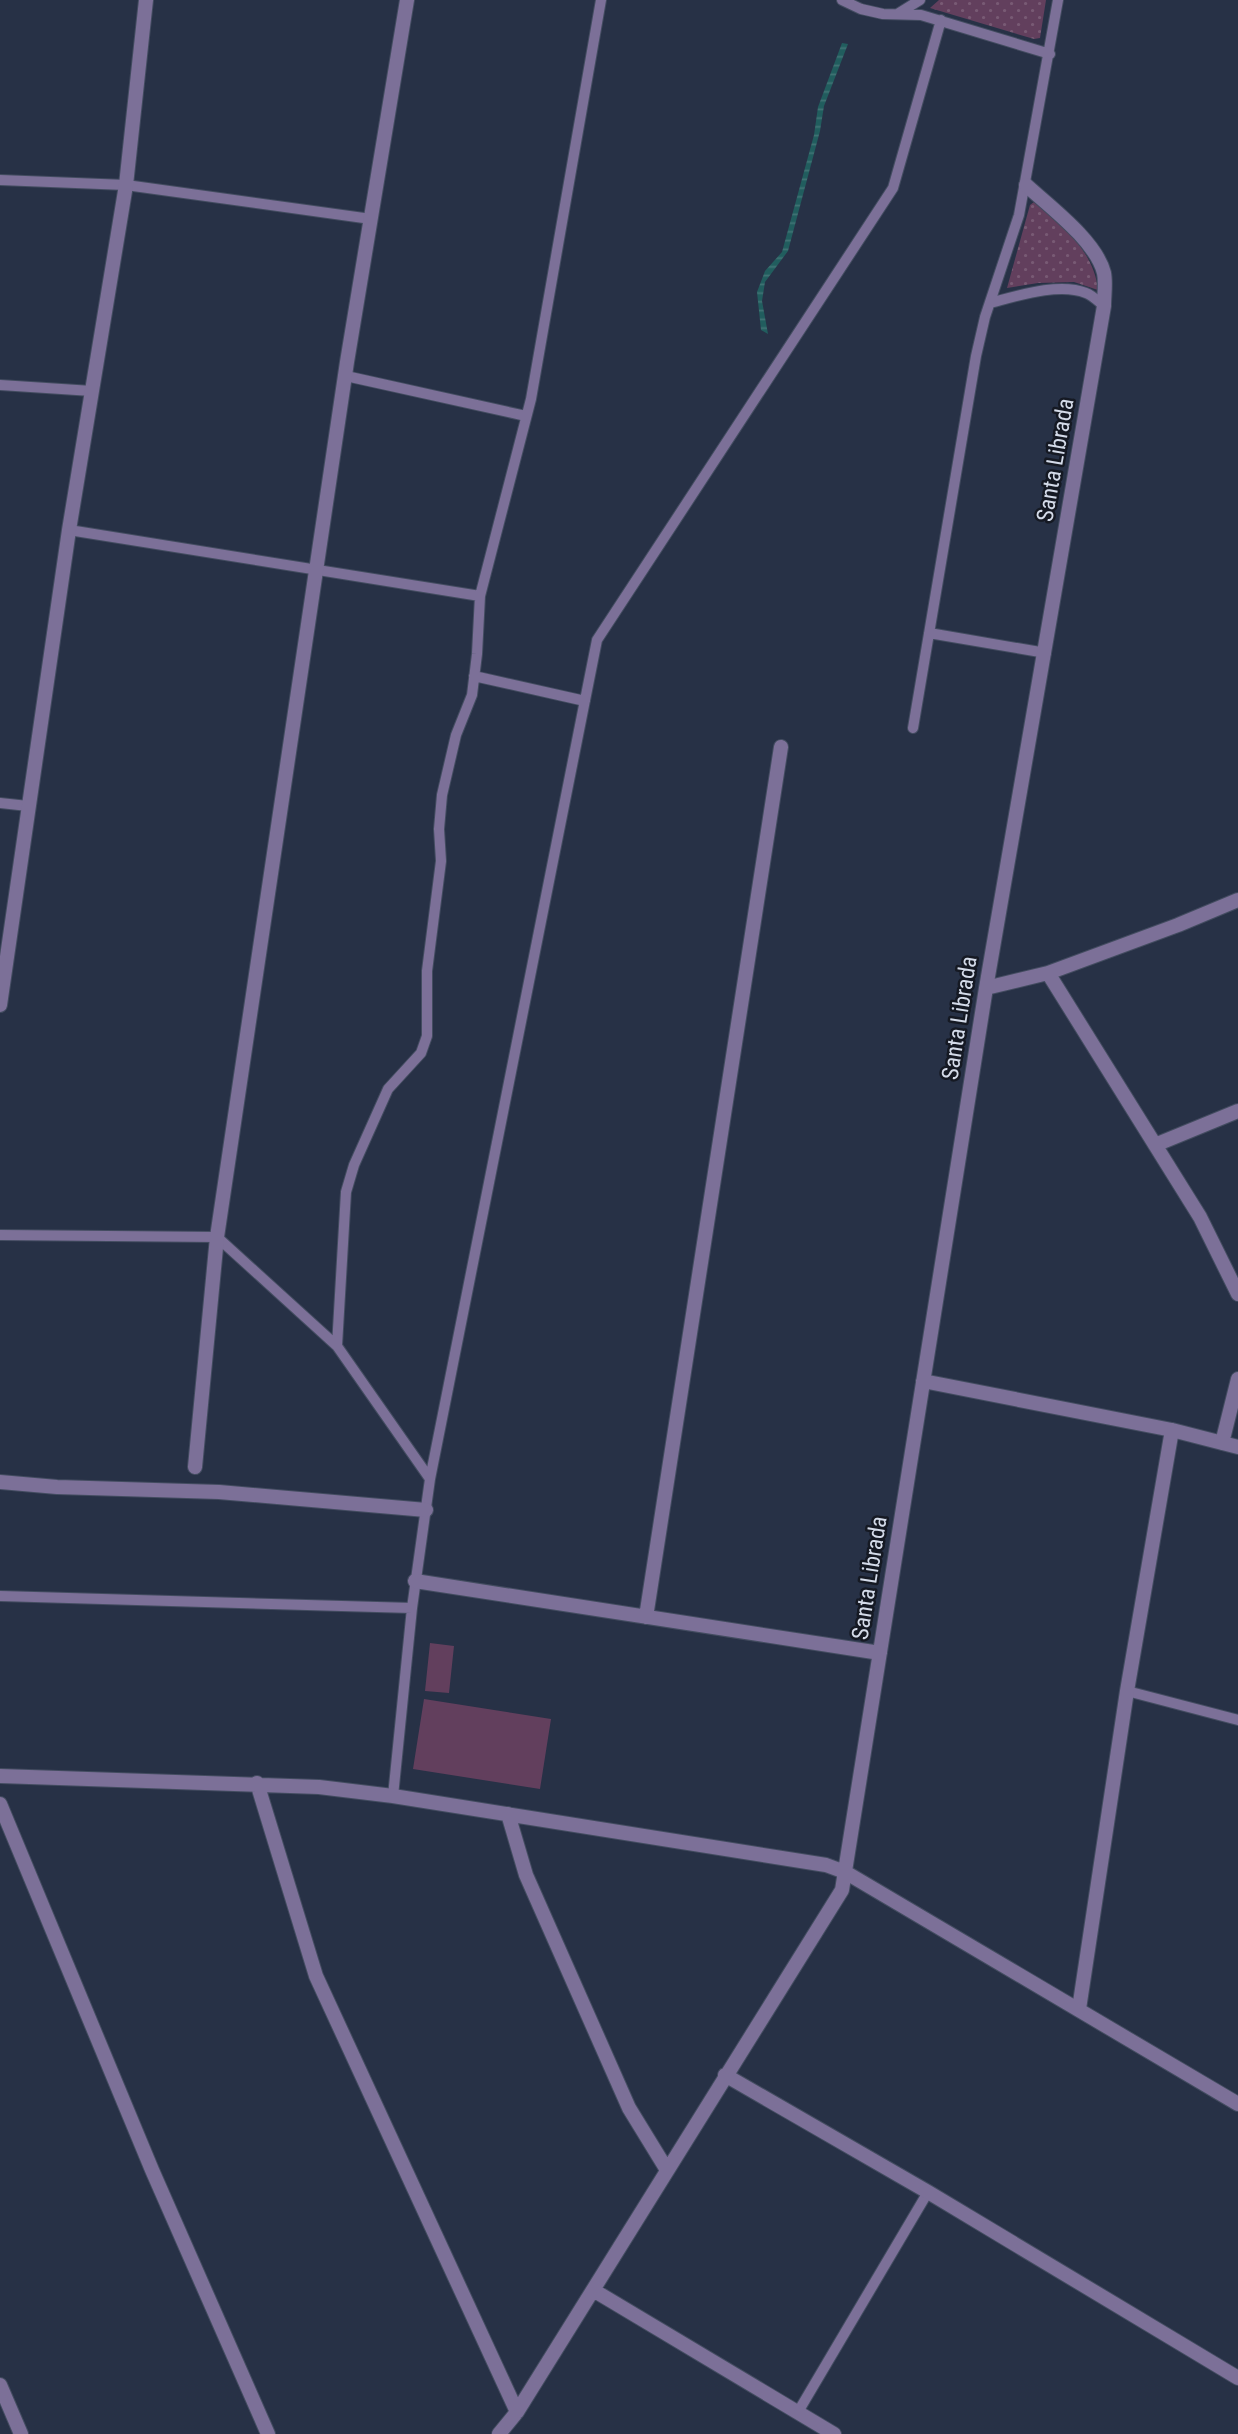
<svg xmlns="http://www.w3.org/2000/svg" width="1238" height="2434" font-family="'Roboto Condensed',sans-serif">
<defs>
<pattern id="grass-dots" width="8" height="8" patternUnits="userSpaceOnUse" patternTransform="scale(1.75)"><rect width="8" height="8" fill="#623f5d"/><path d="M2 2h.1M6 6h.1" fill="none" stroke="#785a74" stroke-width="1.8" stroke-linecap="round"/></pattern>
<pattern id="water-rules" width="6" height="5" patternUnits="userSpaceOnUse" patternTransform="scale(1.75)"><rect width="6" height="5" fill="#215d5e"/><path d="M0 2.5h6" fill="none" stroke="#407475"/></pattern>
</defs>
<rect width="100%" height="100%" fill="#273146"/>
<path fill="url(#grass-dots)" d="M939 0H1046L1040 38 1034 39 930 8Z
M1034 202C1062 222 1095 254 1098 290L1074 282 1038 283 1007 288 1030 205Z"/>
<path fill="#623f5d" d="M430 1643 454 1646 449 1693 425 1691Z
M424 1699 551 1719 540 1789 413 1769Z"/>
<path fill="url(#water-rules)" d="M842 43 848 44 824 106 820 131 788 251 765 282 762 301 768 334 761 330 757 292 765 271 782 252 814 135 818 107Z"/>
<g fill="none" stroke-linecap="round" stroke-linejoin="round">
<defs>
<path id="lane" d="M842 0 861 9 883 14 921 15 1050 54
M899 13 920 0
M0 180 126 185 371 219
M990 303C1017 296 1059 282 1086 293 1092 295 1099 302 1104 306
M346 376 526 416
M0 385 92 391
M69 530 480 596
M929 633 1046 653
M474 676 585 701
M913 728 976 356 985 317 1019 215 1058 0
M0 803 28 806
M0 1235 217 1237 337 1346 430 1479
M337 1346 346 1192 354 1165 388 1089 421 1053 427 1036V971L441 861 439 829 442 795 456 735 472 695 477 654 480 596 531 399 601 0
M0 1596 412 1608
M1127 1691 1238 1720
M393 1796 412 1608 430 1479 597 640 893 188 941 20
M798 2412 928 2192"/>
<path id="street" d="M1048 973 1200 1217 1238 1294
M986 988 1048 973 1178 925 1238 900
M0 1005 69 530 126 185 146 0
M1155 1145 1238 1111
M923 1381 1172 1430 1238 1447
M1222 1443 1238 1379
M195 1467 217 1237 347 362 407 0
M0 1482 57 1487 219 1492 426 1510
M415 1581 880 1653
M646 1617 781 747
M0 1776 319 1787 393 1796 826 1865 845 1872 1238 2104
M257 1783 316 1976 517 2412
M0 1804 152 2170 268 2434
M508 1814 526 1875 629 2108 667 2170
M1079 2009 1127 1691 1172 1430
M725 2075 928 2192 1238 2378
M593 2290 834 2434
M0 2385 21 2434
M499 2434 517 2412 842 1890 986 988 1104 306C1104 296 1106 283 1104 273 1096 241 1050 207 1026 185"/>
</defs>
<use href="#lane" stroke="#434c60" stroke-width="12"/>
<use href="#street" stroke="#434c60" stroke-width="16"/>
<use href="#lane" stroke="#7c7098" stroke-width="10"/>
<use href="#street" stroke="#7c7098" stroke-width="14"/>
</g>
<g text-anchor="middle" stroke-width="5" stroke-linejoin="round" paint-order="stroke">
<g font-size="23" fill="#d4dbe9" stroke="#151923">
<text transform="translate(1055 460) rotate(-80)" y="8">Santa Librada</text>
<text transform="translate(959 1018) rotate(-81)" y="8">Santa Librada</text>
<text transform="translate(869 1578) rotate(-81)" y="8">Santa Librada</text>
</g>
</g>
</svg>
